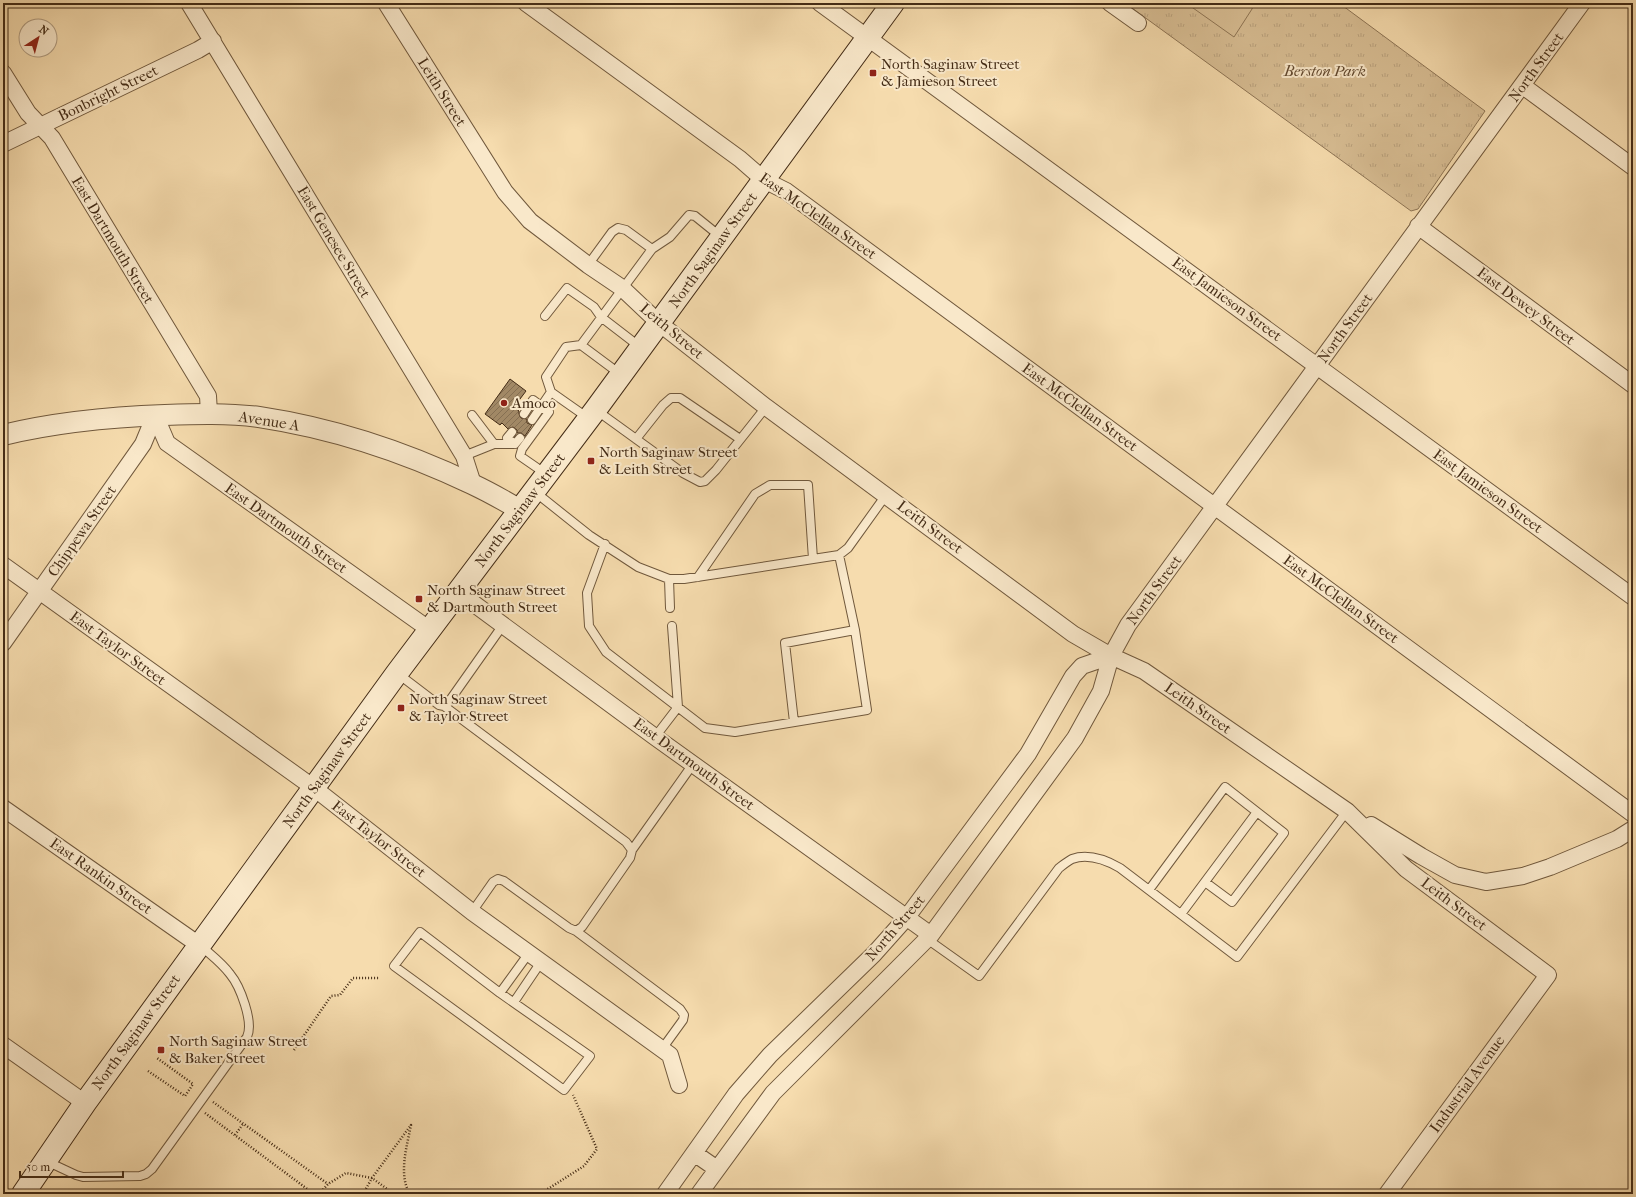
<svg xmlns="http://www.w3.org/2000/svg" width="1636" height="1197" font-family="'IM FELL French Canon',serif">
<defs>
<pattern id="park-tufts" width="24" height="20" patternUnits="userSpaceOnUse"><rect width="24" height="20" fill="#d8be94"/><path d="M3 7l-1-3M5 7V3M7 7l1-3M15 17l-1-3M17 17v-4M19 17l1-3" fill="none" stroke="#bba37f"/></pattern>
<pattern id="building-hatch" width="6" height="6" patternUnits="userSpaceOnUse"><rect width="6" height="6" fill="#a18865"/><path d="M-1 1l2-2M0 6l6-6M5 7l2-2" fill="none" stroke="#856f52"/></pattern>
</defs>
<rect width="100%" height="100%" fill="#f6dcae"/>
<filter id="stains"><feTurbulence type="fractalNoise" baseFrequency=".005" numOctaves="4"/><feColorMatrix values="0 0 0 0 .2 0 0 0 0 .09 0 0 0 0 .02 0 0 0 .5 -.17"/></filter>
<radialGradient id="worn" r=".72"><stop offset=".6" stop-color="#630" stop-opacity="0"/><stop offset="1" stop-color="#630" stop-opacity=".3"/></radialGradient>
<path fill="url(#park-tufts)" stroke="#8e7555" d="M1125 3H1339L1485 111 1418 209 1411 211Z"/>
<path fill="#d8be94" stroke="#8e7555" d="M1186 3H1254L1252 9 1234 37Z"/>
<path fill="url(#building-hatch)" stroke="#442c16" d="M510 379 526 391 514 407 519 411V414L521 418 527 419V423L532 425 525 436 521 433H517V430L513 427 508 429 502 423 500 425 485 414Z"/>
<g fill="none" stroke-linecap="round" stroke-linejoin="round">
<defs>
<path id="service" d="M588 265 612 232 618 228 626 230 652 249
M545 316 567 288 594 307 601 317 640 347
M620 374 581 345 652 249 670 237 689 215 695 216 721 237
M551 392 546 377 566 347 581 345
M596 410 683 473 700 482 705 481 716 470 766 407
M524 414 533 400 549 412 522 449 520 456 546 474
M472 415 494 444
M532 420 551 392 588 418
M512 432 507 438 515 444
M636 439 663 405 671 398H680L740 439
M464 456 494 444H515L520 438
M535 492 589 535 638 567 669 579H684L839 555 848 548 886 495
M605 544 587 593 589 626 606 652 705 728 735 732 867 710 855 630 839 555
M698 577 755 494 770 485H808L813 559
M669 579 670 608
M397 673 439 705 444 706 626 842 632 850 630 858 582 927 576 931 680 1009 684 1015 683 1020 662 1049
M444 706 448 703 503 625
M794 722 785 643 855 630
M655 737 678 707 672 626
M632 850 693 764
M1205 882 1232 902 1284 833 1257 812
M1149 890 1225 787 1257 812 1181 914
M472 912 493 882 498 879 504 881 569 928 576 931
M420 932 500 993 590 1056 564 1090 394 966Z
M927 939 979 976 1059 868C1063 865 1068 861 1072 859 1089 853 1106 860 1120 868L1237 957 1347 811
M500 993 529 953
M514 1002 541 962
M46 1161 76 1175 83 1177 140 1176 146 1174 152 1169 247 1037C254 1022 240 986 230 974 222 963 211 955 201 946"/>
<path id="minor" d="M189 3 464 456 473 484
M386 3 505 192 530 221 588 265 622 288 659 323 766 407 1073 634 1111 656 1144 671 1347 811 1406 869 1548 975 1387 1194
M526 3 740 159 764 180 786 191 1633 814
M820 3 1633 597
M1110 3 1138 23
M3 73 28 113 52 138 208 396 209 413
M1523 86 1633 167
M3 144 198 50 213 41
M1418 226 1633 385
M155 415 167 443 430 630
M3 565 314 788 472 912 670 1055 679 1085
M458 592 655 737 931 935
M3 643 143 444 155 415
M3 808 199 945
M1371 825 1421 856 1455 875 1486 882 1523 876 1550 867 1617 839 1633 829
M3 1045 85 1103
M694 1153 717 1169
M665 1194 736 1094 770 1055 874 954 907 917 1028 754 1073 676 1082 666 1111 656
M699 1194 773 1093 931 935 1075 738 1101 691 1111 656 1128 625 1582 3"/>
<path id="tertiary" d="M3 435C56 422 110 417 165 415 196 414 228 413 259 417 332 428 405 452 472 484 489 492 505 501 520 510"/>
<path id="secondary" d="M23 1194 85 1103 397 673 596 409 893 3"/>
</defs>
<use href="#service" stroke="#70583c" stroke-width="10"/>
<use href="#minor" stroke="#70583c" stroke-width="18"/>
<use href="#tertiary" stroke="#70583c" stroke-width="22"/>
<use href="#secondary" stroke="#442c16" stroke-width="24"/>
<path stroke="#442c16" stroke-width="2.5" stroke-dasharray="1 2" stroke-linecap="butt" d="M294 1050 331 996 340 995 353 978H380
M148 1071 185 1096 193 1084 157 1058
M213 1102 328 1184
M205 1113 314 1194
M235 1135 243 1124
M319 1194 328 1184 346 1173 372 1178 394 1194
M363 1194 372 1178 411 1125C407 1146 398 1175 410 1194
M540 1194 584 1166 597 1149 573 1095"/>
<use href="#service" stroke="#f9e8ca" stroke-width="8"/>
<use href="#minor" stroke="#f9e8ca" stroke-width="16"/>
<use href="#tertiary" stroke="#f9e8ca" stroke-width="20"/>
<use href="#secondary" stroke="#f9e8ca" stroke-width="22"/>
</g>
<g fill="#8f2418" stroke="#f9e8ca" stroke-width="1.5">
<rect x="869" y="69" width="8" height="8" rx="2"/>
<circle cx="504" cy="403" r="4"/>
<rect x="587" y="457" width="8" height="8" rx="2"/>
<rect x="415" y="595" width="8" height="8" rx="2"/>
<rect x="397" y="704" width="8" height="8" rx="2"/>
<rect x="157" y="1046" width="8" height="8" rx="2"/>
</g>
<g text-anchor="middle" stroke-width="4" stroke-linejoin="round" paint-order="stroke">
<g font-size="15" fill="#442c16" stroke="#f9e8ca" text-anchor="start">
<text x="881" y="69">North Saginaw Street<tspan x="881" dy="17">&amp; Jamieson Street</tspan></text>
<text x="512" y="408">Amoco</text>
<text x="599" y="457">North Saginaw Street<tspan x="599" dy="17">&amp; Leith Street</tspan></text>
<text x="427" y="595">North Saginaw Street<tspan x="427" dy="17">&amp; Dartmouth Street</tspan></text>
<text x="409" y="704">North Saginaw Street<tspan x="409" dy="17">&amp; Taylor Street</tspan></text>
<text x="169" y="1046">North Saginaw Street<tspan x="169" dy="17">&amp; Baker Street</tspan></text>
</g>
<g font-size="15" fill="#442c16" stroke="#f9e8ca">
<text transform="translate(1536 67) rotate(-54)" y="5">North Street</text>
<text transform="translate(442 92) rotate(58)" y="5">Leith Street</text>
<text transform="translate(108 93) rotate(-26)" y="5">Bonbright Street</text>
<text transform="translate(818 216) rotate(35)" y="5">East McClellan Street</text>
<text transform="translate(113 240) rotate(59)" y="5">East Dartmouth Street</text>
<text transform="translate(334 242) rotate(59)" y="5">East Genesee Street</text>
<text transform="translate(713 250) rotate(-54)" y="5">North Saginaw Street</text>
<text transform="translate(1227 299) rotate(36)" y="5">East Jamieson Street</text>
<text transform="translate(1526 306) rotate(37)" y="5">East Dewey Street</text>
<text transform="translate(1345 328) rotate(-54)" y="5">North Street</text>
<text transform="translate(672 331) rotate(40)" y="5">Leith Street</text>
<text transform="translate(1080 407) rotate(36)" y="5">East McClellan Street</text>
<text transform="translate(269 421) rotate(9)" y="5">Avenue A</text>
<text transform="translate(1488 491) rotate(36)" y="5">East Jamieson Street</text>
<text transform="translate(520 510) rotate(-53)" y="5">North Saginaw Street</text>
<text transform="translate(930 527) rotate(37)" y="5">Leith Street</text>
<text transform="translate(286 528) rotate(35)" y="5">East Dartmouth Street</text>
<text transform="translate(82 531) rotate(-55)" y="5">Chippewa Street</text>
<text transform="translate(1154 590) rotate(-54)" y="5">North Street</text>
<text transform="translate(1341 599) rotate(36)" y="5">East McClellan Street</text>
<text transform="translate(118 648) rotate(36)" y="5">East Taylor Street</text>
<text transform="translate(1198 708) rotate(35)" y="5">Leith Street</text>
<text transform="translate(694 764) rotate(36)" y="5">East Dartmouth Street</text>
<text transform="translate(327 770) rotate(-54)" y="5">North Saginaw Street</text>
<text transform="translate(379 839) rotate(38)" y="5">East Taylor Street</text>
<text transform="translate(101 876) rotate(35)" y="5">East Rankin Street</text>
<text transform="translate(1454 904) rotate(37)" y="5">Leith Street</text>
<text transform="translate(895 928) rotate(-49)" y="5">North Street</text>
<text transform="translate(136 1032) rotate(-54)" y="5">North Saginaw Street</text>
<text transform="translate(1467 1084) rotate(-54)" y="5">Industrial Avenue</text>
</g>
<g font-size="15" font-style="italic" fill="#62492f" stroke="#f9e8ca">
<text x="1325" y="76">Berston Park</text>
</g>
</g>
<rect width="1636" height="1197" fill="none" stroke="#f6dcae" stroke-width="16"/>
<rect x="4" y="4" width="1628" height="1189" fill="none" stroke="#442c16" stroke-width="2"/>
<rect x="8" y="8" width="1620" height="1181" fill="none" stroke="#442c16"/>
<g transform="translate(38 38) rotate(36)"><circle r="19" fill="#f9e8ca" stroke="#b19d82"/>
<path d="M0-3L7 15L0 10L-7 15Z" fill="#8f2418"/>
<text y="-6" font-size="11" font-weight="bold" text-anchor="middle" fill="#442c16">N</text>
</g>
<path d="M20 1171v6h103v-6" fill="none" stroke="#442c16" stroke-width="2"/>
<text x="26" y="1171" font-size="12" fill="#442c16" stroke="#f9e8ca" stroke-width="3" paint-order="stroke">50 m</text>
<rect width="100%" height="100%" filter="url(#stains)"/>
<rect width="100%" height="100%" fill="url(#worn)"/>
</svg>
